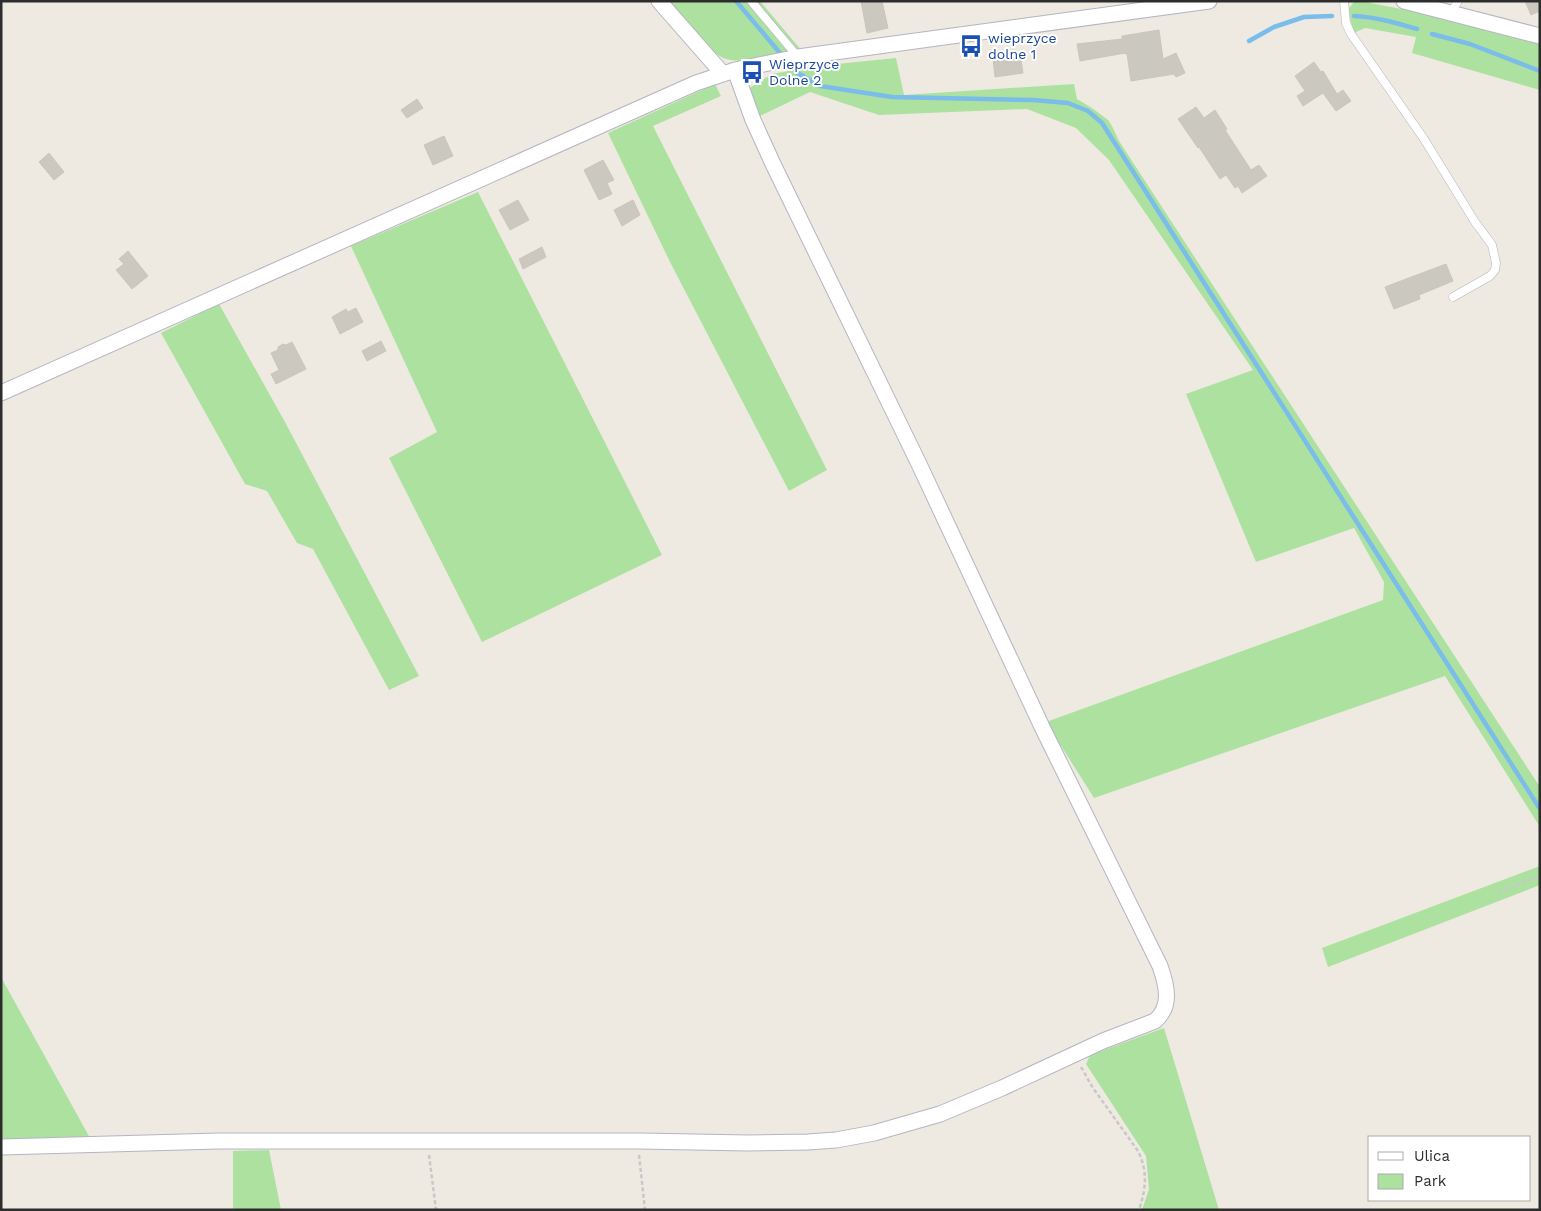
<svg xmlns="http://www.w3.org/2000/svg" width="1541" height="1211" font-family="'Work Sans',sans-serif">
<rect width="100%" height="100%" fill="#eeeae1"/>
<path fill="#ade1a0" d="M669 1H760L802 51C781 55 746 64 726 59 709 54 682 16 669 1Z
M1354 2H1365L1448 18 1540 43V90L1412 53 1416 37 1365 28 1354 33 1348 11 1349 8Z
M896 58 904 95 1074 84 1077 99 1092 108 1108 120 1112 126 1119 141 1186 244 1540 787V827L1445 676 1094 798 1046 722 1383 600 1384 582 1354 528 1256 562 1186 394 1253 370 1109 160 1076 128 1027 109 879 115 810 92 758 117 748 89 772 74 817 66Z
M715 84 721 96 653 126 827 470 789 491 670 262 608 133Z
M478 192 662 555 482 642 389 458 437 432 351 246Z
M219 304 285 422 419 676 389 690 313 549 297 543 267 491 245 484 161 333Z
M1540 866V885L1328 967 1322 948Z
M1 977 90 1138 1 1152Z
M1164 1028 1219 1210H1142L1149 1189 1146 1156 1086 1064 1090 1055Z
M269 1150 281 1210H233V1151Z"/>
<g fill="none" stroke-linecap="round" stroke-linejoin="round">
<path stroke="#7abcea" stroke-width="4.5" d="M736 1 796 72 820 86 892 97 1033 100 1068 103 1088 111 1102 123 1540 809
M1354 16C1376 17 1396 23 1417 29
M1432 34 1470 44 1540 71
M1249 41 1274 27 1304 17 1332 16"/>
</g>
<path fill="#cac8bf" stroke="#cac6ba" d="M861 1H882L888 28 867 33Z
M1525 1H1540V11L1531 15Z
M1159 30 1163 59 1176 53 1185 73 1176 77 1174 74 1131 81 1127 54H1125V53L1080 61 1077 44 1122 39V36Z
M1020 54 1023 73 995 77 993 58Z
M1314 62 1321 72 1323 71 1337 94 1343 90 1351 101 1336 111 1323 93 1303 106 1297 96 1305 91 1295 76Z
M417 99 423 108 407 118 401 110Z
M1196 107 1204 118 1215 110 1227 129 1225 130 1251 170 1259 165 1267 176 1242 193 1238 186 1235 188 1226 175 1220 179 1199 147 1198 148 1178 119Z
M444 136 453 156 433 165 424 145Z
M49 153 64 172 54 180 39 162Z
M603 160 614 180 607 183 612 194 599 200 584 170Z
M518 200 529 220 510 230 499 210Z
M633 200 640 215 622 226 614 210Z
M542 247 546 257 523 269 519 259Z
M128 251 148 276 132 289 116 270 124 264 119 259Z
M1446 264 1453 281 1419 295 1420 299 1394 309 1385 287Z
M356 308 363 322 340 334 332 317 346 309 348 312Z
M381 341 386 351 367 361 362 351Z
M292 342 306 369 276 384 271 374 279 370 271 353 278 350V347L283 344 286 345Z"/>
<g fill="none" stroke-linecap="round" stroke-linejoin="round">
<defs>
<path id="service" d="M751 1 798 57
M1344 1 1346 23 1351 34 1424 139 1475 222 1492 245 1496 263 1495 270 1490 276 1453 297
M1451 13 1458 1"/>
<path id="minor" d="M659 1 723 74
M1404 1 1540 36
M1 393 696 83 735 70 798 57 1209 1
M1 1147 219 1141H640L748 1143 808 1142 836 1140 874 1133 940 1114 1002 1088 1103 1041 1155 1021C1172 1006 1167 986 1160 966L1043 729 919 464 773 164 753 120 735 70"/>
</defs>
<use href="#service" stroke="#b4b5c0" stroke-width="9"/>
<use href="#minor" stroke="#b4b5c0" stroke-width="17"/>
<path stroke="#c8c8c8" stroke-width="2.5" stroke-dasharray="4 2.5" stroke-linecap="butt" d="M1498 892 1540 876
M1081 1067 1093 1088 1138 1151C1148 1172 1146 1188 1139 1210
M429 1155 436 1210
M639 1155 645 1210"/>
<use href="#service" stroke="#fff" stroke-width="8"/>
<use href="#minor" stroke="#fff" stroke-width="15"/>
</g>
<defs>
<symbol id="bus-bare" viewBox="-9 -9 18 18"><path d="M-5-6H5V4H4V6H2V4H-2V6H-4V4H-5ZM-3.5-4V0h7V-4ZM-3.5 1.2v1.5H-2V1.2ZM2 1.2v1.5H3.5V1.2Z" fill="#1a4fb4" stroke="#fff" stroke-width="2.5" paint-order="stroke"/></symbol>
</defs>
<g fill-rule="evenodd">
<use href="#bus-bare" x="955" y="30" width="32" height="32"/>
<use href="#bus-bare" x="736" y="56" width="32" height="32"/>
</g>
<g text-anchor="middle" stroke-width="4" stroke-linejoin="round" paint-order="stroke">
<g font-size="14" fill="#164399" stroke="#fff" text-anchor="start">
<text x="988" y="43">wieprzyce<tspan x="988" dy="16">dolne 1</tspan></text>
<text x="769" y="69">Wieprzyce<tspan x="769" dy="16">Dolne 2</tspan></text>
</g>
</g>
<rect width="1541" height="1211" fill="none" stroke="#2d2d2d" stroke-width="5"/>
<rect x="1368" y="1136" width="162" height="65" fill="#ffffff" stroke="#ababab"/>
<rect x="1378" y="1152" width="25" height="8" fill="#ffffff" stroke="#ababab"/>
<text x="1414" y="1161" font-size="15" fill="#2d2d2d">Ulica</text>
<rect x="1378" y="1174" width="25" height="15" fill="#ade1a0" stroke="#ababab"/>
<text x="1414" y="1186" font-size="15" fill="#2d2d2d">Park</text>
</svg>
